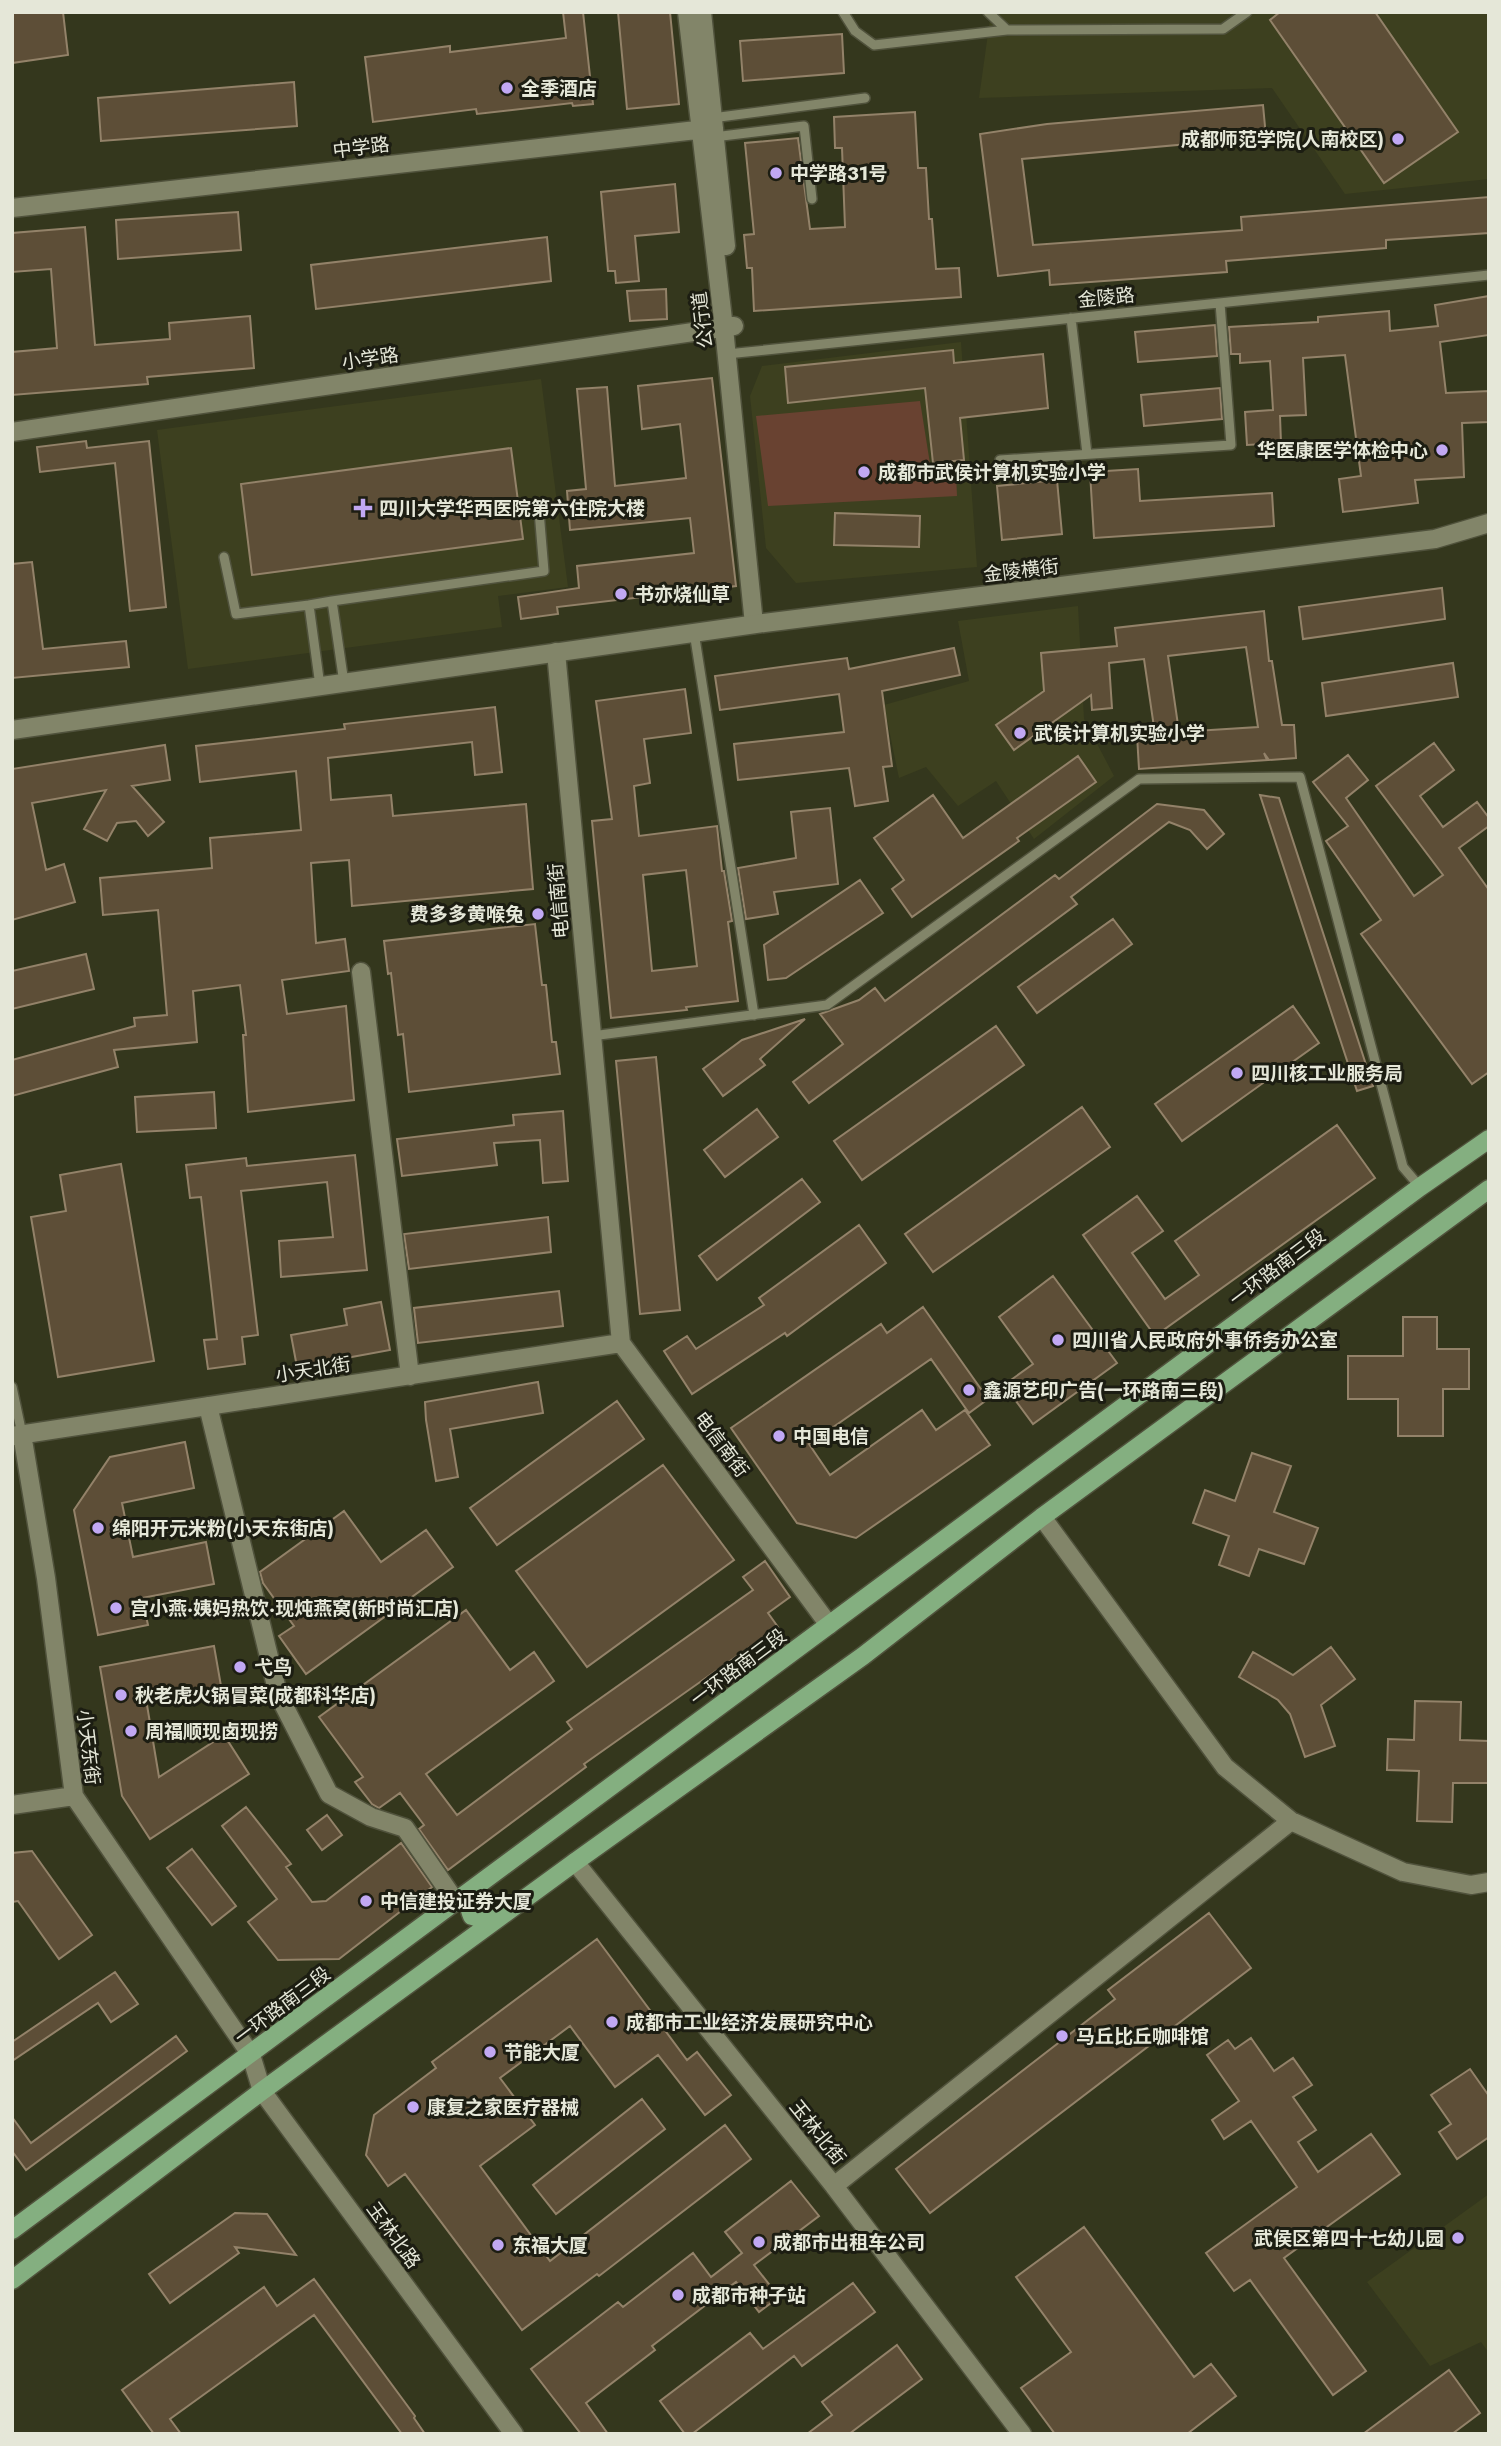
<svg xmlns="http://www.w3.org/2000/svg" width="1501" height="2446" font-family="Jost,'Noto Sans SC',sans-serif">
<rect width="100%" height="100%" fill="#34371d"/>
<path fill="#3d401f" d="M991 12H1489V179L1345 194 1272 88 979 98Z
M961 342 977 567 796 583 766 548 750 396 762 366Z
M541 379 568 587 498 596 502 627 188 669 157 430Z
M1078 606 1084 719 1114 776 1034 839 996 781 958 806 926 767 899 778 884 705 969 681 958 621Z
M1489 2194V2353L1481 2342 1430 2366 1367 2282Z"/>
<path fill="#694231" d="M920 401 931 470 956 473 957 496 768 506 756 416Z"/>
<path fill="#5d4e37" stroke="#938269" stroke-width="2" fill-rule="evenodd" d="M12 12H63L68 55 12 63Z
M563 12H583L593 104 573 106 572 103 477 114 476 109 373 122 365 57 450 46V52L566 38Z
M618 12H670L679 104 627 109Z
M1280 12H1375L1458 132 1384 183 1270 20Z
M842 34 844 73 743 81 740 41Z
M294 82 297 126 101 141 98 98Z
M1263 105 1266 137 1022 159 1033 245 1242 230 1241 217 1489 197V233L1386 240V248L1226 261 1227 272 1050 285 1049 270 998 276 980 134 1047 124Z
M915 112 918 168H926L929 219H932L936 269 959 268 961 297 754 311 752 268H747L744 235 754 234 745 143 798 138 810 229 845 227 842 148H835L834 117Z
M675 184 679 232 635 236 639 281 616 283 615 271H608L601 192Z
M238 212 241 250 118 259 116 220Z
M85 227 95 345 170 339 169 323 250 316 254 368 147 377 148 384 12 395V352L57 348 51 269 12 272V233Z
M547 237 551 281 316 309 311 265Z
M666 289 667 319 630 321 627 291Z
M1489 296V335L1440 342 1446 393 1489 391V422L1462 423 1464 477 1415 480 1418 503 1343 512 1339 479 1361 476 1345 355 1303 358 1306 415 1280 416 1281 443 1247 445 1245 412 1273 410 1270 361 1240 363V354H1231L1229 327 1318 322V317L1389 311 1390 331 1438 326 1435 305Z
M1215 325 1217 356 1138 362 1135 332Z
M953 350 954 363 1043 354 1048 408 960 418 964 460 933 463 925 388 788 403 785 367Z
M712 378 736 586 557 607 558 614 521 619 518 597 579 588 577 566 694 553 690 518 570 530 567 491 586 489 577 389 607 387 615 486 686 478 680 424 642 429 638 386Z
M1220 388 1222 419 1144 426 1141 395Z
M86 441 87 448 149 441 166 607 130 611 115 463 40 472 37 447Z
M511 448 523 539 252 575 241 484Z
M1138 469 1140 501 1272 493 1274 526 1094 538 1090 472Z
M1057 480 1062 534 1002 540 997 486Z
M835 513 920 516 919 547 834 545Z
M32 562 43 649 126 641 129 667 12 678V564Z
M1442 588 1445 619 1303 639 1299 607Z
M1264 611 1269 661H1272L1282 725H1294L1296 758 1269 760 1264 753 1267 760 1139 769 1137 735 1155 734 1144 659 1109 663 1112 708 1092 710 1091 695 1014 750 996 725 1044 691 1041 653 1117 646 1115 628ZM1246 647 1258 727 1179 732 1168 656Z
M954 648 960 675 882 691 892 766 883 767 888 801 855 806 849 768 738 780 734 744 844 732 839 694 720 710 715 676 847 658 849 669Z
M1453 663 1458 697 1326 716 1322 683Z
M685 689 691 733 644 739 650 783 634 786 639 836 717 826 722 871H724L732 921 728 922 738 1001 686 1007 687 1010 611 1018 592 821 612 819 596 701ZM686 870 697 966 652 971 643 875Z
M495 707 502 772 475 775 472 742 328 758 331 800 391 795 393 816 526 804 529 842 533 889 352 906 349 860 311 863 316 943 345 939 349 971 282 980 287 1014 346 1006 354 1100 248 1112 243 1035H246L240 985 193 991 197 1042 114 1050 118 1067 12 1096V1060L135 1026 134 1018 167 1015 158 910 103 915 100 878 212 868 210 838 301 830 296 771 200 782 196 746 345 729 344 724Z
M1434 743 1454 770 1420 796 1443 827 1477 802 1489 818V826L1459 848 1489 890V1072L1472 1084 1361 934 1381 920 1326 841 1348 826 1313 782 1348 755 1368 780 1346 798 1414 896 1443 875 1376 786Z
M165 745 170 780 132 786 164 822 148 836 136 821 117 823 107 841 84 829 106 790 32 803 46 870 64 864 75 902 12 920V769Z
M1078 756 1096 782 1017 838 1019 841 912 917 892 889 904 880 874 838 933 795 963 838Z
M1260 795 1279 798 1373 1086 1357 1091Z
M1157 804 1204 810 1224 834 1207 849 1190 830 1169 822 1071 897 1077 904 809 1103 793 1082 843 1044 820 1014 859 1000 875 988 885 1001 1055 875 1059 879Z
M830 808 838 884 774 892 778 914 746 919 738 868 796 858 791 812Z
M860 880 883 913 786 978 768 980 764 945Z
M1113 919 1132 944 1037 1013 1018 987Z
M535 924 542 985H546L552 1042H556L560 1074 409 1092 403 1034 398 1035 391 973 388 974 384 941Z
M86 954 94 989 12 1009V971Z
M1293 1006 1319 1043 1182 1141 1155 1104Z
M805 1019 760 1059 765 1065 723 1096 703 1069 742 1040Z
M996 1026 1024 1065 862 1180 834 1141Z
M656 1057 680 1310 640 1314 616 1061Z
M214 1092 216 1128 137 1132 135 1097Z
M1082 1107 1110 1147 933 1272 905 1234Z
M757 1109 778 1137 725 1177 704 1150Z
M563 1111 568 1181 543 1183 540 1140 494 1143 497 1165 402 1176 397 1139 514 1125 513 1115Z
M1337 1125 1375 1178 1155 1336 1083 1235 1137 1196 1163 1231 1132 1253 1165 1299 1199 1275 1175 1241Z
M355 1155 367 1270 281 1277 279 1241 333 1237 327 1182 241 1191 258 1335 242 1337 245 1364 208 1369 204 1340 217 1339 201 1197 190 1198 186 1165 246 1158 247 1166Z
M121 1164 154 1361 58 1377 31 1217 66 1211 60 1175Z
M802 1179 820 1202 717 1280 699 1256Z
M548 1217 551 1252 409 1269 404 1234Z
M859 1225 886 1263 787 1336 785 1333 692 1394 664 1351 687 1336 696 1349 764 1305 759 1298Z
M1053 1276 1117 1363 1033 1424 1004 1385 1033 1364 999 1317Z
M559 1291 563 1326 418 1343 414 1308Z
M381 1302 390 1350 297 1367 291 1335 347 1325 344 1309Z
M923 1307 988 1399 969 1413 931 1359 809 1444 830 1475 922 1410 936 1430 965 1410 990 1445 856 1538 797 1523 731 1428 881 1324 887 1333Z
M1403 1317H1437V1349H1469V1389H1443V1436H1398V1399H1348V1356H1403Z
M538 1382 543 1413 450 1429 458 1477 436 1481 426 1420 425 1402Z
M617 1401 644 1439 497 1545 470 1508Z
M185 1442 194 1488 122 1503 133 1557 206 1542 214 1584 142 1598 148 1625 98 1635 74 1510 110 1457Z
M1252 1453 1291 1466 1274 1512 1318 1528 1304 1564 1259 1549 1249 1576 1219 1565 1229 1536 1193 1523 1205 1490 1235 1501Z
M663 1465 734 1560 587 1667 516 1571Z
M344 1511 381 1562 426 1530 453 1567 306 1674 279 1636 294 1626 263 1583 260 1572Z
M765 1561 790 1597 768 1613 778 1627 584 1764 586 1767 448 1870 419 1829 424 1825 400 1793 379 1808 372 1804 355 1782 363 1777 319 1717 466 1610 510 1670 534 1652 554 1681 426 1774 457 1815 572 1729 567 1722 753 1590 743 1577Z
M214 1646 221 1686 146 1699 159 1777 224 1735 249 1774 150 1839 122 1796 100 1667Z
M1331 1647 1355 1679 1321 1705 1335 1746 1305 1757 1290 1714 1278 1700 1239 1677 1253 1652 1293 1675Z
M1415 1701 1461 1702 1460 1740 1489 1741V1783H1453L1452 1822 1417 1821 1419 1771 1387 1770 1388 1739 1414 1740Z
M246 1807 291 1864 286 1867 312 1902 326 1901 401 1843 432 1887 339 1959 278 1960 248 1922 277 1899 222 1826Z
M327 1815 342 1835 322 1850 307 1830Z
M192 1849 236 1906 212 1925 167 1868Z
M32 1851 92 1935 59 1959 18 1901 12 1902V1853Z
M1209 1913 1251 1968 930 2213 896 2169 1115 1999 1108 1990Z
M597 1939 687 2060 697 2052 731 2095 705 2115 658 2055 615 2087 570 2026 500 2078 535 2125 480 2166 550 2261 725 2125 751 2159 599 2276 597 2274 522 2330 405 2174 388 2186 366 2155 374 2115 436 2068 432 2062Z
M115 1972 138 2004 111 2022 98 2003 12 2061V2042Z
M176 2036 187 2051 26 2170 12 2151V2117L31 2143Z
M1251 2038 1274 2071 1293 2058 1312 2085 1293 2097 1316 2130 1298 2142 1318 2172 1371 2134 1400 2174 1284 2258 1366 2371 1333 2395 1250 2280 1234 2291 1206 2253 1297 2187 1251 2121 1224 2139 1212 2120 1239 2101 1207 2055 1228 2040 1235 2049Z
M1470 2069 1489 2096V2137L1457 2159 1439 2132 1451 2124 1431 2095Z
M642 2099 665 2129 556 2214 533 2185Z
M791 2181 819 2216 754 2265 779 2297 759 2312 736 2282 652 2346 655 2350 586 2403 608 2434H581L531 2369 618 2302 623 2307 693 2253 711 2277 742 2253 725 2232Z
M235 2213 267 2214 296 2255 235 2247 239 2253 170 2303 149 2274Z
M1084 2227 1194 2377 1211 2364 1236 2396 1187 2434H1055L1021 2388 1071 2352 1016 2277Z
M314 2279 415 2416 414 2418 425 2434H402L314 2315 170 2419 181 2434H154L122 2390 264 2287 277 2306Z
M853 2283 875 2312 802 2366 794 2356 692 2434H685L660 2401 750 2333 763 2349Z
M897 2345 922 2379 849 2434H807L832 2415 822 2402Z
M1449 2370 1480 2413 1452 2434H1363Z"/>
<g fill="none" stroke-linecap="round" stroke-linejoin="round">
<defs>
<path id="service" d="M843 12 855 31 874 45 1007 30
M988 12 1007 30 1223 29 1247 12
M712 118 865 98
M714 137 804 126 812 199
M1071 318 1087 454
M727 354 1489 275
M1000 460 1231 445 1220 303
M224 557 236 614 309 605 320 686
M309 605 332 601
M694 632 754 1015
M344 683 332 601 544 571 539 511
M592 1036 827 1005 1139 779 1300 777 1403 1167 1420 1187
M12 1387 22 1434"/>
<path id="minor" d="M687 12 724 328 754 624
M702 12 726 246
M12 208 714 128
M12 432 734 326
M556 652 621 1343 829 1625
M361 972 410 1376
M208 1406 278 1694 329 1794 371 1817 405 1828 456 1902
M22 1434 46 1578 74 1796 251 2055
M12 1436 621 1343
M1042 1517 1225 1767 1291 1821 1403 1872 1471 1885 1489 1882
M12 1805 74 1796
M575 1862 834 2186 1022 2434
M834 2186 1291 1821"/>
<path id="tertiary" d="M12 730 764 623 1435 539 1489 523"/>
<path id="secondary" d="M251 2055 262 2091 514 2434"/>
<path id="primary" d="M476 1887C469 1898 467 1904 472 1916L482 1919 499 1917
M12 2230 1420 1187 1489 1139
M12 2280 262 2091 575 1862 863 1656 1042 1517 1489 1189"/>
</defs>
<use href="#service" stroke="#50523c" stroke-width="12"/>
<use href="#minor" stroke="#50523c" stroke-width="21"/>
<use href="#tertiary" stroke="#50523c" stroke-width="21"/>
<use href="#secondary" stroke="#50523c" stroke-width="21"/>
<use href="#primary" stroke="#50523c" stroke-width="21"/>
<use href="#service" stroke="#828569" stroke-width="9"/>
<use href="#minor" stroke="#828569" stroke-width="18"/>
<use href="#tertiary" stroke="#828569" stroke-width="18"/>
<use href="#secondary" stroke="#828569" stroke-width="18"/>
<use href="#primary" stroke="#84af80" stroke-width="18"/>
</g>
<g fill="#c1a8f3" stroke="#1c1d12" stroke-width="2.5">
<circle cx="507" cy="88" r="7"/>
<circle cx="1398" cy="139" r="7"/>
<circle cx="776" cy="173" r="7"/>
<circle cx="1442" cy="450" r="7"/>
<circle cx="864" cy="472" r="7"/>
<path d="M359.5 497.5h7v7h7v7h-7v7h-7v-7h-7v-7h7z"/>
<circle cx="621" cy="594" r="7"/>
<circle cx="1020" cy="733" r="7"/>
<circle cx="538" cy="914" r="7"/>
<circle cx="1237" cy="1073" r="7"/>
<circle cx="1058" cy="1340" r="7"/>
<circle cx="969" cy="1390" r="7"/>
<circle cx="779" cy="1436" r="7"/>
<circle cx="98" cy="1528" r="7"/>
<circle cx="116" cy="1608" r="7"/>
<circle cx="240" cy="1667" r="7"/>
<circle cx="121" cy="1695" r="7"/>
<circle cx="131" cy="1731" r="7"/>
<circle cx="366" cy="1901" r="7"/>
<circle cx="612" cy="2022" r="7"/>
<circle cx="1062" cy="2036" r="7"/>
<circle cx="490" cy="2052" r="7"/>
<circle cx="413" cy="2107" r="7"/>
<circle cx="1458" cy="2238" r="7"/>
<circle cx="759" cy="2242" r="7"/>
<circle cx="498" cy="2245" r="7"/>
<circle cx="678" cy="2295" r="7"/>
</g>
<g text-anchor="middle" stroke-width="6" stroke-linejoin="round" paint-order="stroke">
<g font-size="19" font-weight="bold" fill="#e5e7d8" stroke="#1c1d12" text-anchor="start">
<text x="521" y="95">全季酒店</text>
<text x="1384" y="146" text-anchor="end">成都师范学院(人南校区)</text>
<text x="790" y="180">中学路31号</text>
<text x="1428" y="457" text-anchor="end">华医康医学体检中心</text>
<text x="878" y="479">成都市武侯计算机实验小学</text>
<text x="379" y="515">四川大学华西医院第六住院大楼</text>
<text x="635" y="601">书亦烧仙草</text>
<text x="1034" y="740">武侯计算机实验小学</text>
<text x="524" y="921" text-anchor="end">费多多黄喉兔</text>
<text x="1251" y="1080">四川核工业服务局</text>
<text x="1072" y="1347">四川省人民政府外事侨务办公室</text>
<text x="983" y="1397">鑫源艺印广告(一环路南三段)</text>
<text x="793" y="1443">中国电信</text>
<text x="112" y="1535">绵阳开元米粉(小天东街店)</text>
<text x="130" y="1615">宫小燕·姨妈热饮·现炖燕窝(新时尚汇店)</text>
<text x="254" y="1674">弋鸟</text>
<text x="135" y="1702">秋老虎火锅冒菜(成都科华店)</text>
<text x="145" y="1738">周福顺现卤现捞</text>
<text x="380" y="1908">中信建投证券大厦</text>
<text x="626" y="2029">成都市工业经济发展研究中心</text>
<text x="1076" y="2043">马丘比丘咖啡馆</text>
<text x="504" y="2059">节能大厦</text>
<text x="427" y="2114">康复之家医疗器械</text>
<text x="1444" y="2245" text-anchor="end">武侯区第四十七幼儿园</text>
<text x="773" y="2249">成都市出租车公司</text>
<text x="512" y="2252">东福大厦</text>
<text x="692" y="2302">成都市种子站</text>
</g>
<g font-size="19" fill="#e5e7d8" stroke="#1c1d12">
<text transform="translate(361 147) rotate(-7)" y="7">中学路</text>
<text transform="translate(1106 297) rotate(-6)" y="7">金陵路</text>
<text transform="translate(702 320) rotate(-97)" y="7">公行道</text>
<text transform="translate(370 358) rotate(-8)" y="7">小学路</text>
<text transform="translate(1021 570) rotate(-7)" y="7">金陵横街</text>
<text transform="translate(558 901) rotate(-95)" y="7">电信南街</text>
<text transform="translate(1277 1267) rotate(-37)" y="7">一环路南三段</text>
<text transform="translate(313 1369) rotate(-9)" y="7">小天北街</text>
<text transform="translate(722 1444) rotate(53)" y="7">电信南街</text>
<text transform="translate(738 1667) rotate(-37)" y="7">一环路南三段</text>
<text transform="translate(89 1747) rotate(83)" y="7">小天东街</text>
<text transform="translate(282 2005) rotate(-37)" y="7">一环路南三段</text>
<text transform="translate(818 2132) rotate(51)" y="7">玉林北街</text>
<text transform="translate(394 2235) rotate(54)" y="7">玉林北路</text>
</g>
</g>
<rect width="1501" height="2446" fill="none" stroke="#e5e7d8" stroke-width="28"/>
</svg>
